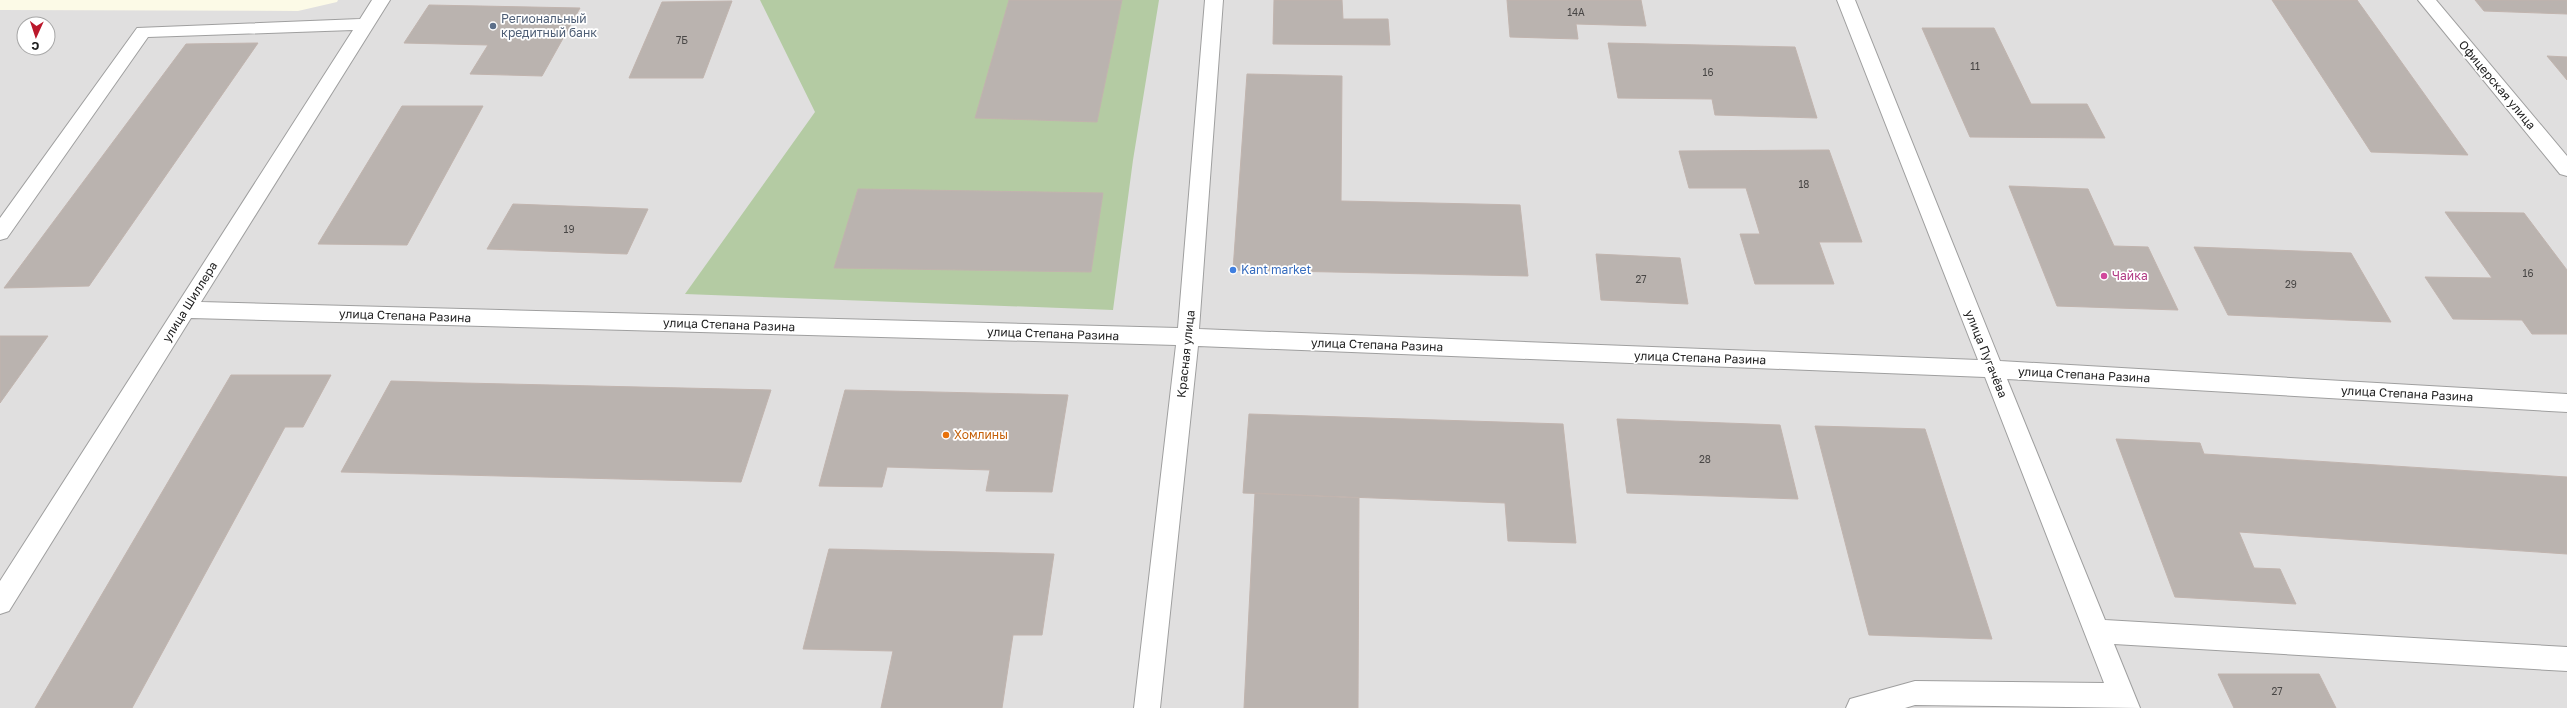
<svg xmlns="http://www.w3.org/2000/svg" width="2567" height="708" font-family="'Golos Text',sans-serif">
<rect width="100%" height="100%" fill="#f1eeea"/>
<path fill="#e0dfdf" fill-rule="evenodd" d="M0 0H2567V708H0ZM24 24H48V48H24Z"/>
<path fill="#fcfae7" d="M0 0H338L337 2 298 11 0 10Z"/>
<path fill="#b4cba3" d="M760 0H1159L1133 160 1113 310 685 294 815 112Z"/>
<path fill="#bab3af" stroke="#c1b4ae" d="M1009 0H1122L1097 122 975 118Z
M1274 0H1342L1343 19H1388L1390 45 1273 44Z
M1507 0H1641L1646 26 1576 24 1578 39 1510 37Z
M2272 0H2357L2468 155 2371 152Z
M2475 0H2567V14L2484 11Z
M732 1 703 78H629L662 2Z
M429 5 580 8 542 76 470 74 488 45 404 43Z
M1922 28H1994L2031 104H2087L2105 138 1970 137Z
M258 43 89 286 4 288 186 44Z
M1608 43 1795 47 1817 118 1715 115 1712 99 1618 98Z
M2547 56 2567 57V80Z
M1247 74 1342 76 1341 201 1520 205 1528 276 1233 270Z
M402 106H483L407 245 318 244Z
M1829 150 1862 242H1819L1834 284H1755L1740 234H1760L1746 188H1689L1679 151Z
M2009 186 2088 189 2114 246 2148 247 2178 310 2057 306Z
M858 189 1103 193 1091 272 834 268Z
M513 204 648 209 627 254 487 249Z
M2445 212 2524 213 2567 270V334H2532L2522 320 2453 319 2425 277 2492 278Z
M2194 247 2351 253 2391 322 2228 315Z
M1596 254 1680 258 1688 304 1601 300Z
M0 336H48L0 403Z
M231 375H331L303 427H285L132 708H35Z
M391 381 463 383 771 390 741 482 341 472Z
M845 390 1068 395 1052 492 986 491 990 470 887 467 882 487 819 486Z
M1249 414 1563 424 1576 543 1508 541 1505 503 1243 493Z
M1617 419 1780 425 1798 499 1627 493Z
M1815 426 1925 429 1992 639 1869 635Z
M2116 439 2200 443 2204 454 2567 477V554L2239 532 2254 568 2280 569 2296 604 2175 597Z
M1255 493 1359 498 1358 708H1244Z
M829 549 1054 554 1042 635H1013L1002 708H881L893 651 803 649Z
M2218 674H2319L2336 708H2234Z"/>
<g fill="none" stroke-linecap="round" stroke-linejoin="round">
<defs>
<path id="minor" d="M372 0H390L201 302 1178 328 1205 0H1223L1199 329 1978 360 1837 0H1855L2000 361 2567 394V412L2007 379 2105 620 2567 647V671L2114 644 2140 708 1915 705 1905 708H1846L1850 699 1915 681 2104 683 1985 377 1198 346 1160 708H1134L1176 345 191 318 9 611 0 614V581L353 30 148 37 7 238 0 240V218L137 28 360 19Z
M2418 0H2436L2567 156V176L2560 174Z"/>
</defs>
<use href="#minor" stroke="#9f9f9f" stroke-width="2"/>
<use href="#minor" fill="#fff" fill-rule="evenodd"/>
</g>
<circle fill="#5c6f8a" stroke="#fff" stroke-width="1.5" cx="493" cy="26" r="4"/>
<circle fill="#3f7fe0" stroke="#fff" stroke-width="1.5" cx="1233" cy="270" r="4"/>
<circle fill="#d1479c" stroke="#fff" stroke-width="1.5" cx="2104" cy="276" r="4"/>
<circle fill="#e8710a" stroke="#fff" stroke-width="1.5" cx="946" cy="435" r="4"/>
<g text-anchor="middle" stroke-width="3.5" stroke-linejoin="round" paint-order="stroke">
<g font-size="10" fill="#484645">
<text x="1576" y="16">14А</text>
<text x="682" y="44">7Б</text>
<text x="1975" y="70">11</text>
<text x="1708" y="76">16</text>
<text x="1804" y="188">18</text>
<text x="569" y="233">19</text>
<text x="2528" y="277">16</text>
<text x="1641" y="283">27</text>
<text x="2291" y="288">29</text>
<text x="1705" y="463">28</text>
<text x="2277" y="695">27</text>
</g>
<g font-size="12" fill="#4e5e75" stroke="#fff" text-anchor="start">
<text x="501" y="23">Региональный<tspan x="501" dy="14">кредитный банк</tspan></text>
</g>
<g font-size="12" fill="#222" stroke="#fff">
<text transform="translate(2497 85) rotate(50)" y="4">Офицерская улица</text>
<text transform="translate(190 302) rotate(-58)" y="4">улица Шиллера</text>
<text transform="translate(405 316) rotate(2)" y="4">улица Степана Разина</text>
<text transform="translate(729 325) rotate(2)" y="4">улица Степана Разина</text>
<text transform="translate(1053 334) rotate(2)" y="4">улица Степана Разина</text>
<text transform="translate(1377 345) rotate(2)" y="4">улица Степана Разина</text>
<text transform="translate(1186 354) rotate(-84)" y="4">Красная улица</text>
<text transform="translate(1986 354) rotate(68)" y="4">улица Пугачёва</text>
<text transform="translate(1700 358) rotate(2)" y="4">улица Степана Разина</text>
<text transform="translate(2084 375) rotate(3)" y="4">улица Степана Разина</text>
<text transform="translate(2407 394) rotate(3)" y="4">улица Степана Разина</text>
</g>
<g font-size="12" fill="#366cbe" stroke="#fff" text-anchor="start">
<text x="1241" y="274">Kant market</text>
</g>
<g font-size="12" fill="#b23c85" stroke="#fff" text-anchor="start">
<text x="2112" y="280">Чайка</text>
</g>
<g font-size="12" fill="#c56008" stroke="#fff" text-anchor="start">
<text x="954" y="439">Хомлины</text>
</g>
</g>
<g transform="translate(36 36) rotate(183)"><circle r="19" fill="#ffffff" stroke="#a7a7a7"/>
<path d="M0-3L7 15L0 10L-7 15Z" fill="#bb182b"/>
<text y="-6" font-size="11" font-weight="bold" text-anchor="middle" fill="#222222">С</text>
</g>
</svg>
